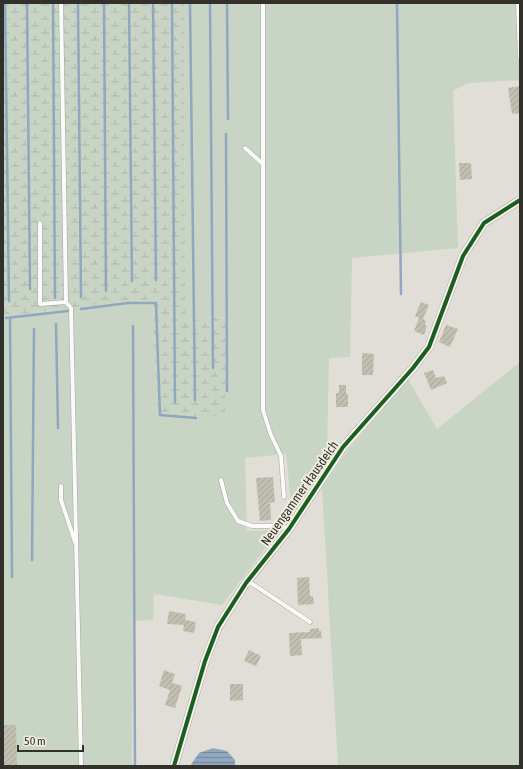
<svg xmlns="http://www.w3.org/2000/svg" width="523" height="769" font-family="'Asap Condensed',sans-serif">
<defs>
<pattern id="wetland-marsh" width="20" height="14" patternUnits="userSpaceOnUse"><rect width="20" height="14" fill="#c8d5c4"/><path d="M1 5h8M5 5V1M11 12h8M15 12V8" fill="none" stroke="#acb7a9"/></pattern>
<pattern id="water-rules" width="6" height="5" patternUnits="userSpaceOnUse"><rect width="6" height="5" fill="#90a7c0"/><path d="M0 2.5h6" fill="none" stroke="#76889c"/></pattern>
<pattern id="building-hatch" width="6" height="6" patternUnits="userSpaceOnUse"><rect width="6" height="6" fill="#c2bfb1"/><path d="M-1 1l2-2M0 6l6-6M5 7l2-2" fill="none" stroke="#a7a498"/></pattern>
</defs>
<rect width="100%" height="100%" fill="#e0ded6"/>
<path fill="#c8d5c4" d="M184 3H520V80L468 83 453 91 458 248 352 258 350 357 329 358 327 453 292 512 286 454 245 458 247 531 279 530 222 605 154 594 153 620 133 621 132 766H3V316L153 299 157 418 225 317 185 321Z
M520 362V766H338L322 487 348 450 408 379 437 429Z"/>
<path fill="url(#wetland-marsh)" d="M3 3H184L185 321 225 317V416L157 418 153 299 3 316Z"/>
<path fill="url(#water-rules)" d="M213 748 227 751 235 760V766H190L199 753Z"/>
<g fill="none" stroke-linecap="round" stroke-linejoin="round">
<path stroke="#90a7c0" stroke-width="2.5" d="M5 3 9 301
M27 3 30 289
M53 3 55 298
M78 3 81 297
M104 3 106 291
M129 3 132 281
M153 3 156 280
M172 3 175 402
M190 3 195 400
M210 3 213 368
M227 3 228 119
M397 3 401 294
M226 134 227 391
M81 309 128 303H156L160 415 196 418
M6 318 68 311
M10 318 12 577
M56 324 58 428
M133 326 135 766
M32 560 34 329"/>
</g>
<path fill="url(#building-hatch)" d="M520 86V113L512 114 508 88Z
M459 163H471L472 179 460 180Z
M421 302 429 305 423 319 426 321 425 325 427 326 424 335 414 331 419 318 415 316Z
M446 325 458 329 450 347 439 342Z
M362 353 374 354 373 375H362Z
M433 370 436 378 444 376 447 383 431 390 424 373Z
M339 385H346V394H348V407H336V393H339Z
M273 477 275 502 270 503 271 520 260 521 256 478Z
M309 577 310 596H313L314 604 298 605 297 578Z
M169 611 186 614 185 620 196 622 194 633 183 631 184 625 167 624Z
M319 628V631H321L322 638 301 639 302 655 290 656 289 633 310 632V629Z
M249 650 261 656 256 666 244 661Z
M164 670 175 674 172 683 182 686 175 708 165 705 170 690 159 686Z
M230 684H243V700L230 701Z
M3 725H16L17 766H3Z"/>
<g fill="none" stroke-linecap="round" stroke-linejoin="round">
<defs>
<path id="service" d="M61 3 66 302 71 308 81 766
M263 3V410L271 435 281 456 284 497
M518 3 520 58
M245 148 263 164
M40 223V304L66 302
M221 480 227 503 238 521 252 526H280L289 529
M61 486V500L75 542
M248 581 310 622"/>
<path id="minor" d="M174 766 205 661 218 627 246 583 289 529 343 447 413 368 429 347 463 256 484 223 520 200"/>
</defs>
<use href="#service" stroke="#a7a6a1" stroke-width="5"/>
<use href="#minor" stroke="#a7a6a1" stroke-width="9"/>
<use href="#service" stroke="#fafaf9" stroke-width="4"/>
<use href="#minor" stroke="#fafaf9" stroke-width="8"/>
<defs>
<path id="cycleway" d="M174 766 205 661 218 627 246 583 289 529 343 447 413 368 429 347 463 256 484 223 520 200"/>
</defs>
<use href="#cycleway" stroke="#f0ede0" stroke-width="6"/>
<use href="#cycleway" stroke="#1b5e20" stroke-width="4"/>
</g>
<g text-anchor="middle" stroke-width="4" stroke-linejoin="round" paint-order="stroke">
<g font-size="13" fill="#31302b" stroke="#f0ede0">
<text transform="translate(299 493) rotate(-55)" y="5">Neuengammer Hausdeich</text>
</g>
</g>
<rect width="523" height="769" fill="none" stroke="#31302b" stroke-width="8"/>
<path d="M18 745v6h65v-6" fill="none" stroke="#31302b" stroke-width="2"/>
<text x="24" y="745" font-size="12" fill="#31302b" stroke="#f0ede0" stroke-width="3" paint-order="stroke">50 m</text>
</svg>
